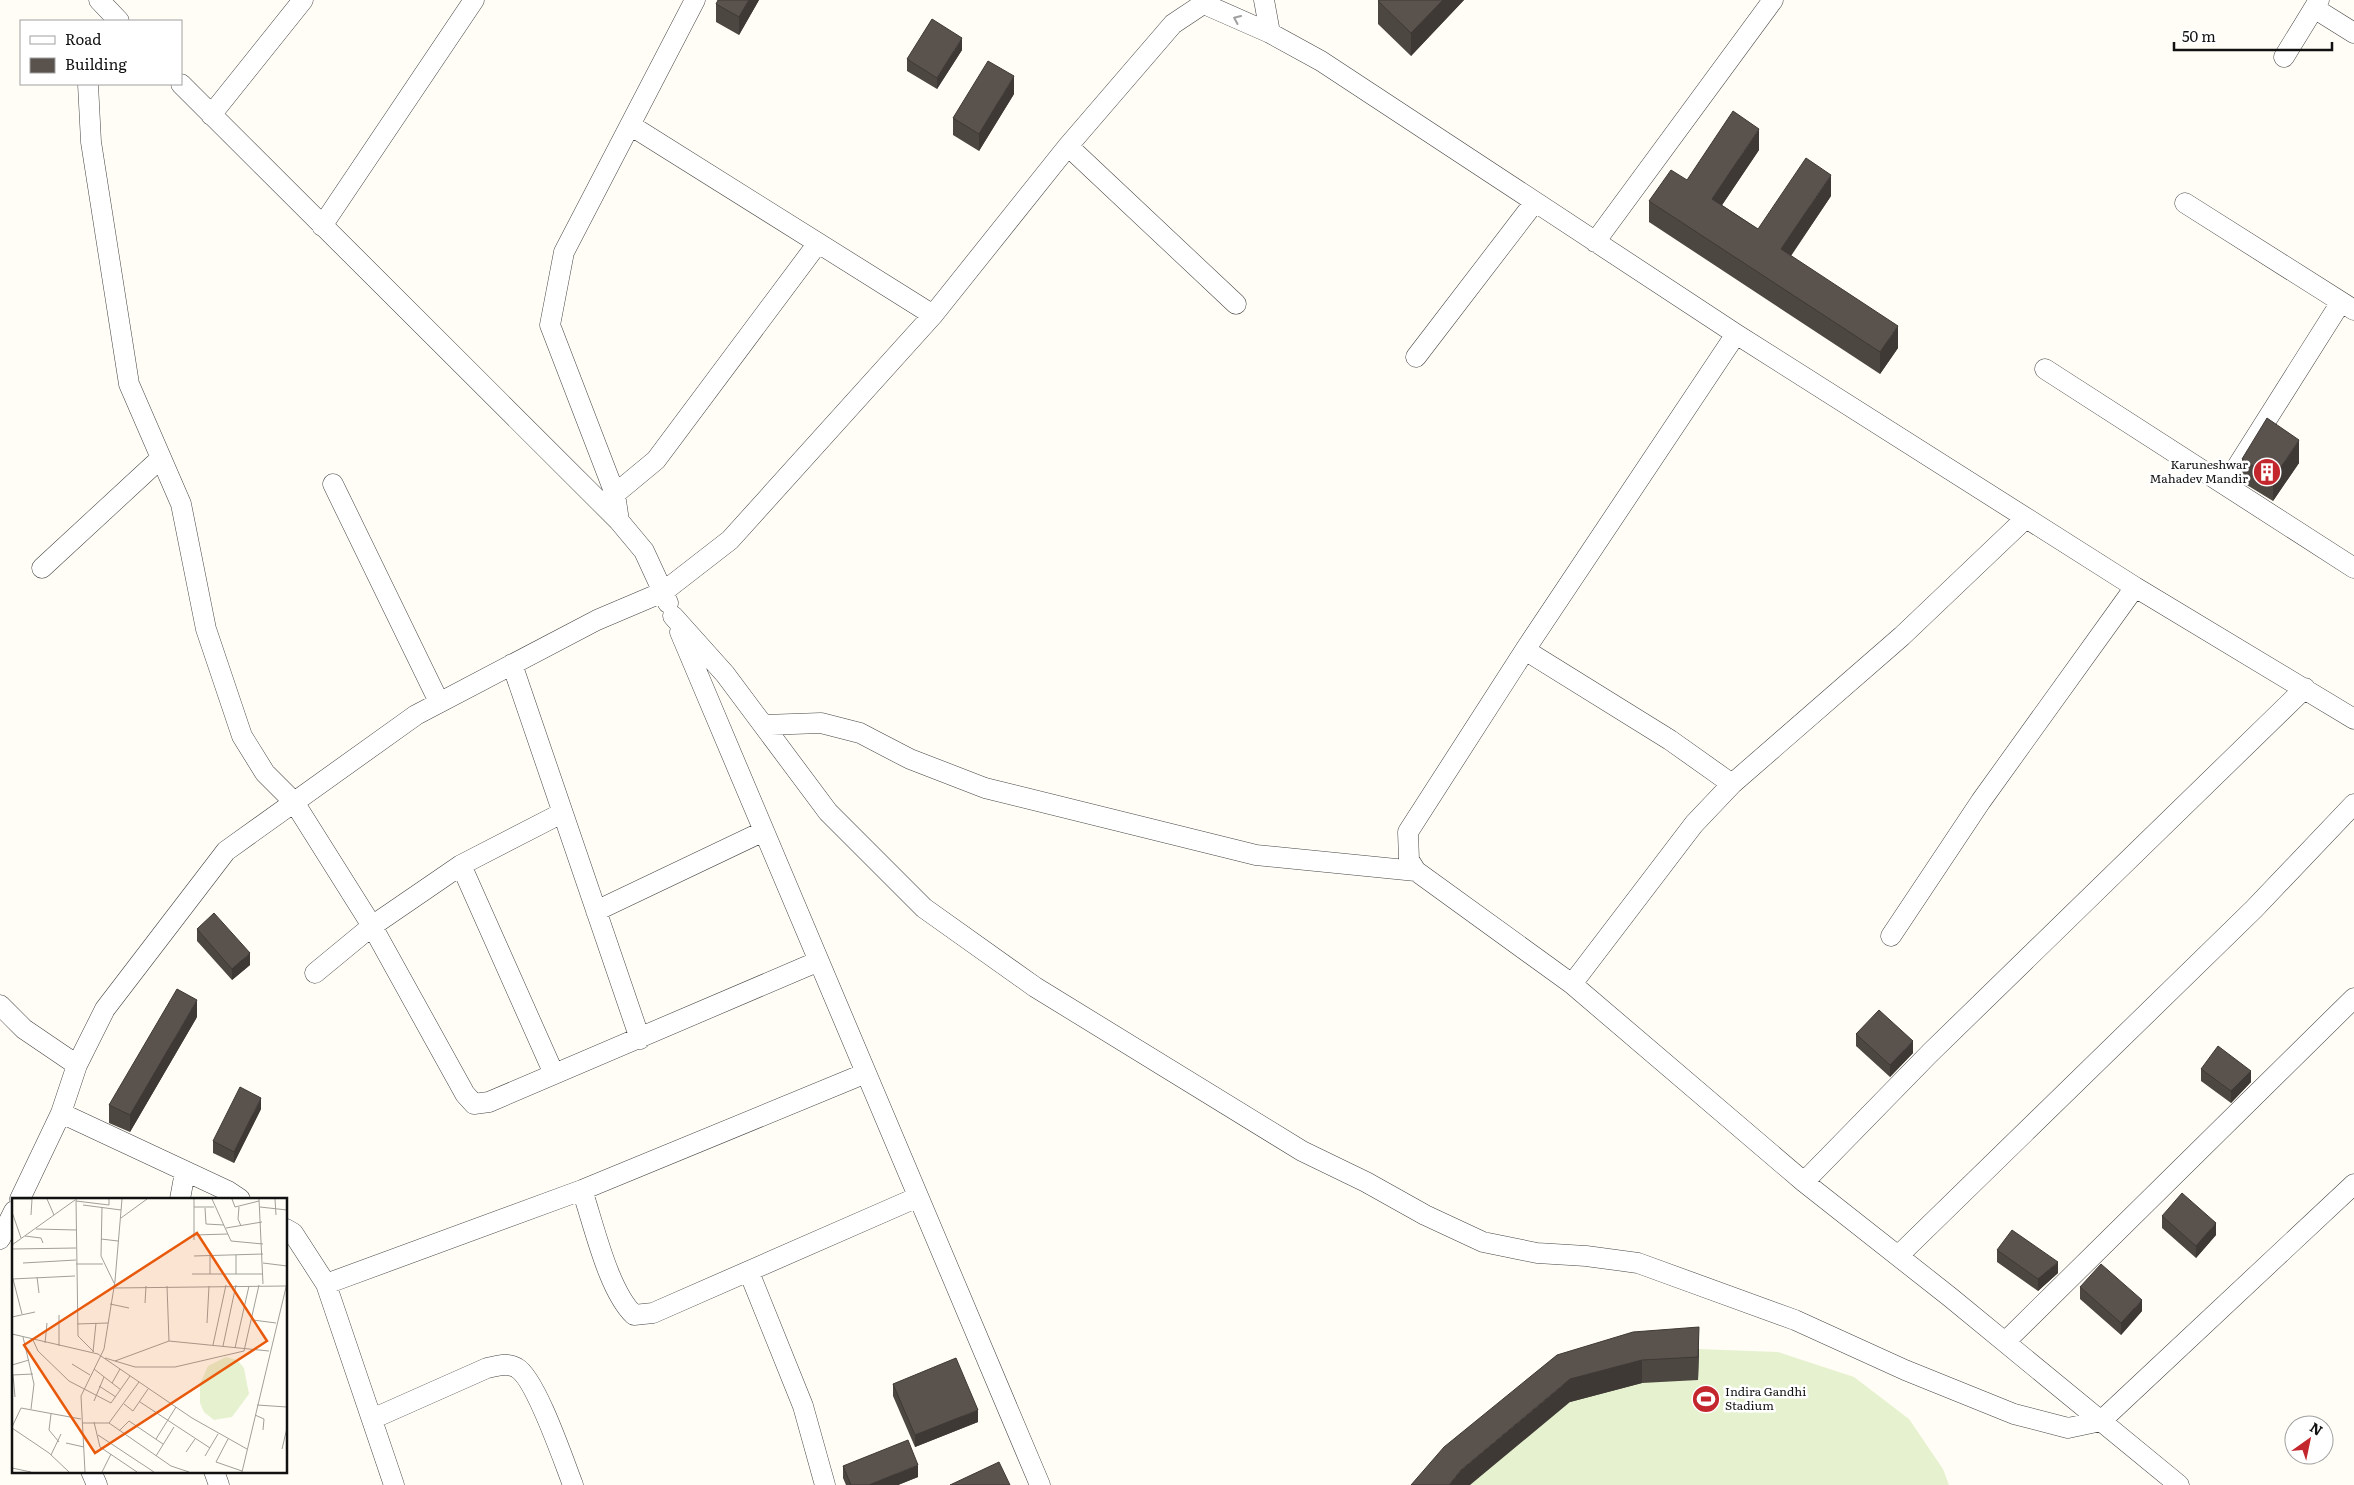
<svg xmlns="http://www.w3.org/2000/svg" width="2354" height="1485" font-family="Literata,serif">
<rect width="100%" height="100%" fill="#fffdf5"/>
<path fill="#e6f2cf" d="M1699 1349 1778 1352 1854 1377 1909 1419 1943 1469 1949 1485H1431L1633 1355Z"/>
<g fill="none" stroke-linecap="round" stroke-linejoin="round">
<defs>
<path id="minor" d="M99 0 119 21
M1264 0 1270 33
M1204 4 1270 33 1321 61 1736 334 2135 587 2354 719
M2314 8 2354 33
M2284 57 2319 0
M88 84 91 142 129 384 181 504 206 629 242 736 265 773 294 802 372 926 465 1094 474 1104 489 1102 819 961
M181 84 619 521 644 551 668 603
M211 115 303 0
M630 125 933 315
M1068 146 1236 304
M2185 203 2354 310
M322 226 474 0
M1595 242 1773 0
M1736 334 1525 650 1408 832 1409 860 1416 871 1572 984 1804 1182 1950 1297 2179 1485
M1416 357 1534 203
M2045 369 2354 568
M333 484 439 702
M2226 484 2341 302
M615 494 656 460 818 243
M619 521 615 494 550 325 564 252 695 0
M42 568 161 458
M673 616 725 674 828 812 924 908 1035 987 1302 1151 1366 1182 1425 1215 1483 1242 1537 1253 1586 1256 1638 1263 1795 1320 1905 1370 2014 1414 2068 1428 2101 1421 2354 1184
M680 632 1040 1485
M1525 650 1670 740 1732 784
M512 664 640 1039
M764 725 821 723 860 733 910 759 985 788 1256 855 1416 871
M461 865 554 1074
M596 911 764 831
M1891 936 1981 801 2135 587
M315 973 372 926 461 865 562 813
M1572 984 1694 824 1732 784 1902 636 2026 518
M0 1005 24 1029 77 1065
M61 1113 228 1191 240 1199
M1804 1182 1930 1053 2305 688
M582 1190C594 1225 608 1290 634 1315L653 1313 918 1197
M20 1199 61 1113 77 1065 105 1009 226 851 416 715 597 620 663 592 730 540 933 315 1068 146 1173 24 1209 0
M180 1199 185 1172
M286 1229 293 1233 326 1284 394 1485
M0 1239 14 1211
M1898 1256 2254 909 2354 804
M749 1272 803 1406 825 1485
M326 1284 582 1190 866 1073
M2005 1342 2354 998
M372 1419 487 1368C497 1366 508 1362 517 1368 536 1379 564 1462 573 1485
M91 1471 97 1485
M214 1471 219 1485"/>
</defs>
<use href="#minor" stroke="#444" stroke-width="21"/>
<use href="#minor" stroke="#fff" stroke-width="20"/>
</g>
<path fill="#4d4742" d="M759 0 739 35 716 22V4Z
M1464 0 1411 56 1378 24V1Z
M962 50 937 89 907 71V59Z
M1014 94 979 151 953 135V118Z
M1759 150 1722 205 1758 229 1831 196 1791 256 1898 348 1880 374 1649 222V201L1687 180Z
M2242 459 2299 463 2273 501 2242 482Z
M197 929 250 965 232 980 197 941Z
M197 1017 130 1132 109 1123V1105Z
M1856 1034 1913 1053 1890 1077 1856 1046Z
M2201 1069 2251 1082 2231 1103 2201 1081Z
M261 1109 234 1163 213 1153V1141Z
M2162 1216 2216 1235 2196 1258 2162 1228Z
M1997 1250 2058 1273 2038 1291 1997 1262Z
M2080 1287 2142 1311 2121 1335 2080 1299Z
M1699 1349 1698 1380 1642 1383 1570 1402 1557 1355Z
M893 1384 978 1422 915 1447 893 1396Z
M843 1466 918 1477 898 1485H846L843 1478Z"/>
<path fill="#3f3936" d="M749 0H759L739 35V17Z
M1443 0H1464L1411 56V33Z
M962 38V50L937 89V78Z
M1014 76V94L979 151V134Z
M1759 129V150L1712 220V199Z
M1831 175V196L1781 270V249Z
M1898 326V348L1880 374V352Z
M2299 440V463L2273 501V479Z
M250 953V965L232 980V969Z
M197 1000V1017L130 1132V1115Z
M1913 1041V1053L1890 1077V1065Z
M2251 1071V1082L2231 1103V1091Z
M261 1098V1109L234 1163V1152Z
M2216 1223V1235L2196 1258V1246Z
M2058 1262V1273L2038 1291V1279Z
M2142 1300V1311L2121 1335V1323Z
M1699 1327V1349L1698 1380V1357Z
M1642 1360V1383L1570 1402 1470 1485H1449L1461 1470 1570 1379Z
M978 1410V1422L915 1447V1435Z
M918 1465V1477L898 1485H869Z"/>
<path fill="#5a524d" stroke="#3f3936" d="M718 0H749L739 17 716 4Z
M1379 0H1443L1411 33 1378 1Z
M932 19 962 38 937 78 907 59Z
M988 61 1014 76 979 134 953 118Z
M1733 111 1759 129 1712 199 1758 229 1806 158 1831 175 1781 249 1898 326 1880 352 1649 201 1671 170 1687 180Z
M2267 418 2299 440 2273 479 2242 459Z
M214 913 250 953 232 969 197 929Z
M177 989 197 1000 130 1115 109 1105Z
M1879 1010 1913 1041 1890 1065 1856 1034Z
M2218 1046 2251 1071 2231 1091 2201 1069Z
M240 1087 261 1098 234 1152 213 1141Z
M2182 1193 2216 1223 2196 1246 2162 1216Z
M2012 1230 2058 1262 2038 1279 1997 1250Z
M2101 1264 2142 1300 2121 1323 2080 1287Z
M1699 1327 1698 1357 1642 1360 1570 1379 1461 1470 1449 1485H1411L1444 1447 1557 1355 1633 1332Z
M956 1358 978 1410 915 1435 893 1384Z
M908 1440 918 1465 869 1485H851L843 1466Z
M999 1462 1010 1485H950Z"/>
<defs><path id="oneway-chevron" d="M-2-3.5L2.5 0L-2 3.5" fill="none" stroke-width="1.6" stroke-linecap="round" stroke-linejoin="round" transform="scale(1.25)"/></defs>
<use stroke="#a0a0a0" href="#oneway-chevron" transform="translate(1237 19) rotate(-156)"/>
<defs>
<symbol id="building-disc" viewBox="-11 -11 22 22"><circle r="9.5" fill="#c4262e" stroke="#fff"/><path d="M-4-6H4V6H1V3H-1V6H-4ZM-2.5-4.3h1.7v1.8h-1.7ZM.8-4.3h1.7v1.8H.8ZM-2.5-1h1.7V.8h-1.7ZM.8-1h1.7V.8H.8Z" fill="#fff"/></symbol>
<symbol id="stadium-disc" viewBox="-11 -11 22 22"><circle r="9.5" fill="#c4262e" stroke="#fff"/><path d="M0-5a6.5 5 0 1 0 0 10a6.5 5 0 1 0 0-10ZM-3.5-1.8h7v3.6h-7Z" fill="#fff"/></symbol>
</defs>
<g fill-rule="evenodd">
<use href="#building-disc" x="2251" y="456" width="32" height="32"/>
<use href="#stadium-disc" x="1690" y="1383" width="32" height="32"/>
</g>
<g text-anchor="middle" stroke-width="5" stroke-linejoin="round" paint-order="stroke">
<g font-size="12" fill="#111" stroke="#fff" text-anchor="end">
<text x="2248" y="469">Karuneshwar<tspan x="2248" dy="14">Mahadev Mandir</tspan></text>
<text x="1725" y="1396" text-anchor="start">Indira Gandhi<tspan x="1725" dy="14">Stadium</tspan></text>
</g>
</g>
<g transform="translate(12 1198)">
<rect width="275" height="275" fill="#fffdf5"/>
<path d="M214 159 225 162 232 170 237 196 220 219 202 222 192 214 188 205V186L196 168Z" fill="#e6f2cf"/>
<path fill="none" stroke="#a09f9a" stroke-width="1" d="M0 1H20M35 1 42 17M64 1 66 138 82 154M182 1V42M200 1 219 43 251 46M220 1 223 9 247 3M247 1 251 86M263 1 264 17M64 3 97 7V1M71 7 109 12M90 9 89 58 102 85M182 9H202M227 9 226 21 229 28M248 9 275 12M193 10 194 26 212 27M0 14 9 40M19 17 20 1M109 20 135 1M214 30 250 24M24 31 64 32M182 37 216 36M13 38 29 40 31 45M89 41 106 43M0 47 63 2M0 51 64 50M198 57V76M224 57V76M182 58 251 56M11 65 64 62M251 65 275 68M64 66H91M180 76H251M25 79 27 95M0 81 63 78M1 81 10 116M155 88 157 143 257 153M101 90 274 88M133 105 134 88M98 106 117 110M0 119 23 114M241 122 264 125M195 125 197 88M65 126 96 125M0 136 86 156 180 220 235 251M11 139 22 186 19 211M21 142 26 153 57 183 99 205 118 178M33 145 35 125M201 147 214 87M47 148V117M211 148 224 87M223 150 237 88M81 154 84 125M93 160 123 169H163L232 153 247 87M103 163 157 143M60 166 78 177M0 167 17 162M82 171 109 192M0 177 21 176M1 177 3 199M100 185 108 171M87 188 104 199M82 203 92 179M128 204 198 250M112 206 121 213 136 191M245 207 275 209M39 216 37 232 47 244M243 217 252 221 251 232M82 224 88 249 125 274M70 225H97L159 268 177 274M97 225 127 184M0 229 9 210 69 221M0 230 37 255 57 274M107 233 117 223 151 246M86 237 142 274M144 241 164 209M216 241 204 264 230 273M54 245 72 249M270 251 275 230M174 254 183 241M39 257 49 236M144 258 162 229M193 258 206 236M0 270 19 274M73 274 69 198 92 151 103 83 110 1M90 274 99 256M230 274 275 85"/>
<path fill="#e8590c" fill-opacity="0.15" stroke="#e8590c" stroke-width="2.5" d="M185 35 255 143 83 255 12 147Z"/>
<rect width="275" height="275" fill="none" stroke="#111" stroke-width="2.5"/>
</g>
<rect x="20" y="20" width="162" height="65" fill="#ffffff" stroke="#a0a0a0"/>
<rect x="30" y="36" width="25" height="8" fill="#ffffff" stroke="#a0a0a0"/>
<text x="65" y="45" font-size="15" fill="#111111">Road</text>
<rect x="30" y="58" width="25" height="15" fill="#5a524d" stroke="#a0a0a0"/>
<text x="65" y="70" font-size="15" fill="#111111">Building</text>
<g transform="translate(2309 1440) rotate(33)"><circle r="24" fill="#ffffff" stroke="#a0a0a0"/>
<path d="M0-4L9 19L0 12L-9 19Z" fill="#c4262e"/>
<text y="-8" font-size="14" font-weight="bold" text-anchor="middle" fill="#111111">N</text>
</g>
<path d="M2174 42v8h158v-8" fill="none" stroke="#111111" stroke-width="2.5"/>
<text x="2182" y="42" font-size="15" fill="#111111" stroke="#ffffff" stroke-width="4" paint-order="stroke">50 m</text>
</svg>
